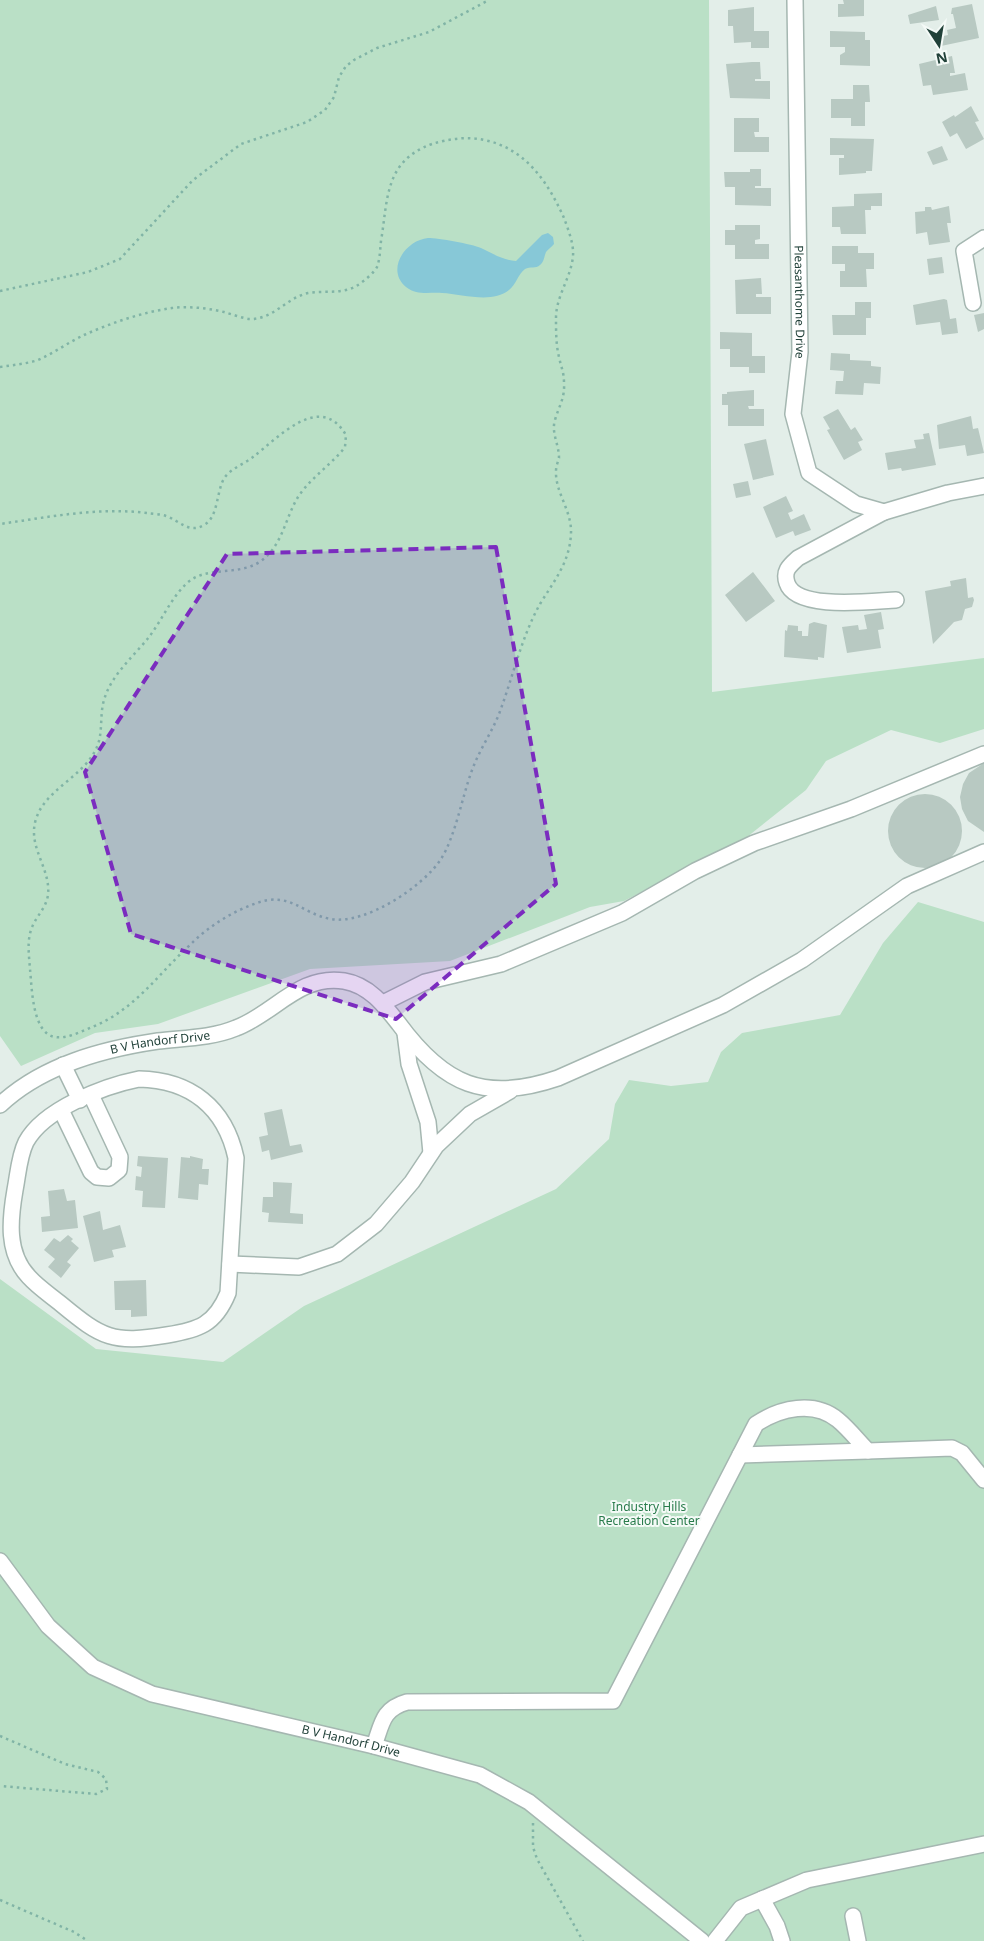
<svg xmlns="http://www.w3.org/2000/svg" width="984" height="1941" font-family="'Noto Sans',sans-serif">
<rect width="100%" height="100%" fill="#e3eee9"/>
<path fill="#bae0c6" d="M0 0H709L712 692 984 658V729L940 743 891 730 826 761 806 790 747 837 624 901 590 907 450 961 310 969 158 1024 95 1033 21 1066 0 1036Z
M918 902 984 922V1941H0V1279L96 1349 223 1362 304 1306 556 1189 609 1139 615 1104 629 1080 671 1086 708 1082 721 1052 742 1033 840 1015 883 943Z"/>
<path fill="#87c8d7" d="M548 233 553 237 554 244C552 247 548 249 546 252 544 257 544 262 540 265 536 269 530 266 525 269 518 274 516 285 509 290 492 304 462 294 442 293 429 292 418 296 406 287 385 269 406 240 428 238 438 238 472 244 481 248 492 253 502 260 516 261L542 235Z"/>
<path fill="#b8c9c2" d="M843 0H864V16L838 17V4H844Z
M972 4 979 38 941 46 939 37 948 35 947 30 956 28 953 14H951L952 8Z
M936 6 939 20 910 24 908 15Z
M754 7V31H769V48H751V42L734 43 733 26H728V10Z
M830 31 865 32V40H870V66L840 65V55L845 52V47H830Z
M952 56 955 73H950V76L965 73 968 90 933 95 931 85 923 86 919 64Z
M752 62H760L761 79H755V81H770V99L730 98 726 64Z
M853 85H869L870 102H865V126H851V118H831V99H853Z
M971 106 979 121 975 122 984 139 966 149 957 133 950 137 942 122 954 115 955 117Z
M734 118H759V132H754L755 137H769V152H734Z
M830 138 874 139 872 171H866V173L839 175V158H844V155H830Z
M942 146 948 160 933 165 927 152Z
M750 169H761V186H755V188H771V206L735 205V187H725L724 172H750Z
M882 193V206H871V210H865L866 234H841L840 227H832V207L854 206V194Z
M949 206 951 223H947L950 242 929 245 927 232 916 234 915 212 925 211V207H931L932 210Z
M735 225H760V239L755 240V244H769V259H735V245H725V230H735Z
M832 246H858V253H874V269H866L867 287H840V271H845V264H832Z
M942 257 944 273 929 275 927 259Z
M761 278 762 294H756V297H771V314H736L735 280Z
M944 299 947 300 950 319 956 318 958 333 942 335 940 322 916 325 913 305Z
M855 302H871V318H866V335H833L832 315H855Z
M984 313V329L978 332 974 315Z
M720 332 752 333V356H765V373H749V367H730V349H720Z
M831 353 850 354V360L871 361V366L881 367 880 384 864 383 863 395 835 394 836 381H843L844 371 830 370Z
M754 390V406H748L749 409H764V426H728V405H722V394H727V392Z
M838 409 851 430 855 427 863 440 858 442 862 450 844 460 827 430 830 429 823 417Z
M971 416 973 429 978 428 984 453 967 456 965 445 939 449 937 425Z
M929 433 936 465 902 471 901 468 888 470 885 453 916 448 914 440 924 439 923 434Z
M766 439 774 475 753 480 744 444Z
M748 481 751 495 736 498 733 484Z
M786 496 793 511 788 513 791 520 804 514 811 530 795 536 793 531 776 538 763 507Z
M753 572 775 601 746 622 725 595Z
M966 578 968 598 973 597 974 600 972 607 965 609 962 620 954 622 933 644 925 591 951 586 950 581Z
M881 612 884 629 878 630 881 648 847 653 842 627 858 625 859 630 867 629 864 615Z
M814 622 827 625 824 658 818 657V660L784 657 785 630 787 631 788 625 798 626V631H802V636H808L809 624Z
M984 763V832L968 821 962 809 960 797 963 784 969 773Z
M888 831a37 37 0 1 1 74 0a37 37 0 1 1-74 0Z
M282 1109 290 1146 301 1144 303 1152 271 1160 269 1150 262 1152 259 1137 268 1135 264 1113Z
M138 1156 168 1158 165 1208 142 1207 143 1191 135 1190 136 1176 141 1177 142 1167 137 1166Z
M190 1156 203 1159 202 1169H209L208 1185 199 1184 198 1200 178 1198 181 1157 190 1158Z
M273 1182 292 1183 290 1213 303 1214V1224L268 1222 269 1213 262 1212 263 1197H273Z
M64 1189 67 1201 75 1200 78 1228 42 1232 41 1217 50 1216 48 1191Z
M100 1211 103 1230 120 1225 126 1247 112 1250 114 1257 94 1262 83 1216Z
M68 1235 73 1239 71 1241 79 1248 67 1262 71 1265 61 1278 48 1267 55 1259 44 1250 54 1238 60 1242Z
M146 1280 147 1316 131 1317V1310H115L114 1281Z"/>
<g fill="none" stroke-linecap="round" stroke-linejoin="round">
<defs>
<g id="minor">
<path id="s1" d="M795 0 800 352 793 414 809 473 856 504 884 512 948 493 984 486"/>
<path d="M973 303 964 251 984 238"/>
<path d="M884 512 798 558C789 566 783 571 787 583 796 611 872 601 896 600"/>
<path d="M383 1003 425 982 501 964 622 913 695 871 754 843 851 809 984 754"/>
<path d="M405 1033 409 1064 428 1122 431 1153"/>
<path d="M63 1065 80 1100"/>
<path d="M139 1079C190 1080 225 1107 236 1158L228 1293C215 1325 198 1330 167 1335 113 1344 102 1338 61 1304 50 1295 38 1287 29 1277 6 1253 10 1219 15 1190 18 1175 19 1156 26 1142 44 1109 104 1086 139 1079Z"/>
<path id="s2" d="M0 1105C42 1065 103 1049 158 1041 184 1038 212 1038 236 1028 274 1014 299 974 344 981 369 985 385 1006 399 1024 444 1085 485 1103 558 1078L723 1005 802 960 907 886 984 852"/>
<path d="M61 1110 91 1172 97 1177 109 1178 119 1170 120 1157 91 1095"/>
<path d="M230 1264 299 1267 337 1254 376 1224 412 1182 436 1146 470 1114 510 1091"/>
<path d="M740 1455 868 1451"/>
<path id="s3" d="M0 1561 48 1626 93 1667 152 1694 374 1746 480 1775 529 1802 702 1941"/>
<path d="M374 1746C382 1724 382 1709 407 1702L613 1701 756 1424C780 1408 814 1400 838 1420 849 1429 858 1441 868 1451L952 1448 962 1453 984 1480"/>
<path d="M762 1899 777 1926 782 1941"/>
<path d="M853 1916 858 1941"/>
<path d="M715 1941 741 1908 807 1880 984 1844"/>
</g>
</defs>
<use href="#minor" stroke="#a5b7b1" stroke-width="18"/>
<path stroke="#81b4a6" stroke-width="2.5" stroke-dasharray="2.5 4" stroke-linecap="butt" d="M0 291 88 272 120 259 193 180 241 144 307 122 325 110 334 97 339 77 346 66 354 60 377 48 429 32 489 0
M0 367C13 365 26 364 38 360 54 353 69 342 84 335 111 323 143 312 172 308 189 306 207 308 224 312 231 314 242 318 249 319 273 320 286 298 308 293 325 290 342 295 358 285 364 281 374 273 377 267 380 259 380 250 381 241 388 200 384 161 432 144 448 139 467 136 484 140 525 148 548 182 564 218 568 229 574 244 573 256 571 278 556 296 556 318 556 331 556 345 559 357 561 367 564 372 564 383 565 398 559 406 555 420 551 433 559 444 559 458 558 462 556 466 556 471 555 492 572 511 571 533 570 562 554 581 540 604 521 638 513 677 499 714 491 734 478 752 471 773 462 798 455 837 441 859 423 887 365 925 331 919 302 914 290 891 257 903 233 911 209 926 191 944 158 974 135 1010 92 1027 80 1032 67 1039 55 1037 32 1033 32 988 30 969 29 956 27 942 31 930 35 917 46 909 48 895 51 868 27 847 36 819 45 790 81 778 95 751 104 735 99 717 104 700 111 675 134 656 149 637 162 620 171 598 187 583 207 565 238 577 261 561 284 544 285 516 300 494 313 476 332 464 345 447L346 435C320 391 278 438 253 457 244 464 232 468 225 477 216 490 219 517 204 525 189 534 180 521 166 516 161 514 153 514 147 513 98 507 49 517 0 524
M0 1736 65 1764 98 1772 106 1779 107 1789 96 1794 0 1786
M533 1823V1847L537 1859 583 1941
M0 1900 74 1932 88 1941"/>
<use href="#minor" stroke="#fff" stroke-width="15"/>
</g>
<path fill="#7b2cbf" fill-opacity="0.2" stroke="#7b2cbf" stroke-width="4" stroke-dasharray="10 6" stroke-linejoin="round" d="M496 547 556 884 396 1019 131 934 85 772 227 554Z"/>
<g text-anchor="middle" stroke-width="4" stroke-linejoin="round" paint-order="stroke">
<g font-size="12" fill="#214139" stroke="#f4faf7">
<text dy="4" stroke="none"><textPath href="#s1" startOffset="302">Pleasanthome Drive</textPath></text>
<text dy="4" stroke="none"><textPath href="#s2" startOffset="175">B V Handorf Drive</textPath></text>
<text dy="4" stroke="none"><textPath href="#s3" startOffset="411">B V Handorf Drive</textPath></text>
</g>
<g font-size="12" fill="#287b4b" stroke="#f4faf7">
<text x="649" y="1511">Industry Hills<tspan x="649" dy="14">Recreation Center</tspan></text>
</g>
</g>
<g transform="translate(939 45) rotate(168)" stroke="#f4faf7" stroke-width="4" paint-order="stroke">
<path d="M0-4L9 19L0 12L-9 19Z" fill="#214139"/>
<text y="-8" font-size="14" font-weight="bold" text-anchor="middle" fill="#214139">N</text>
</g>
</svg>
